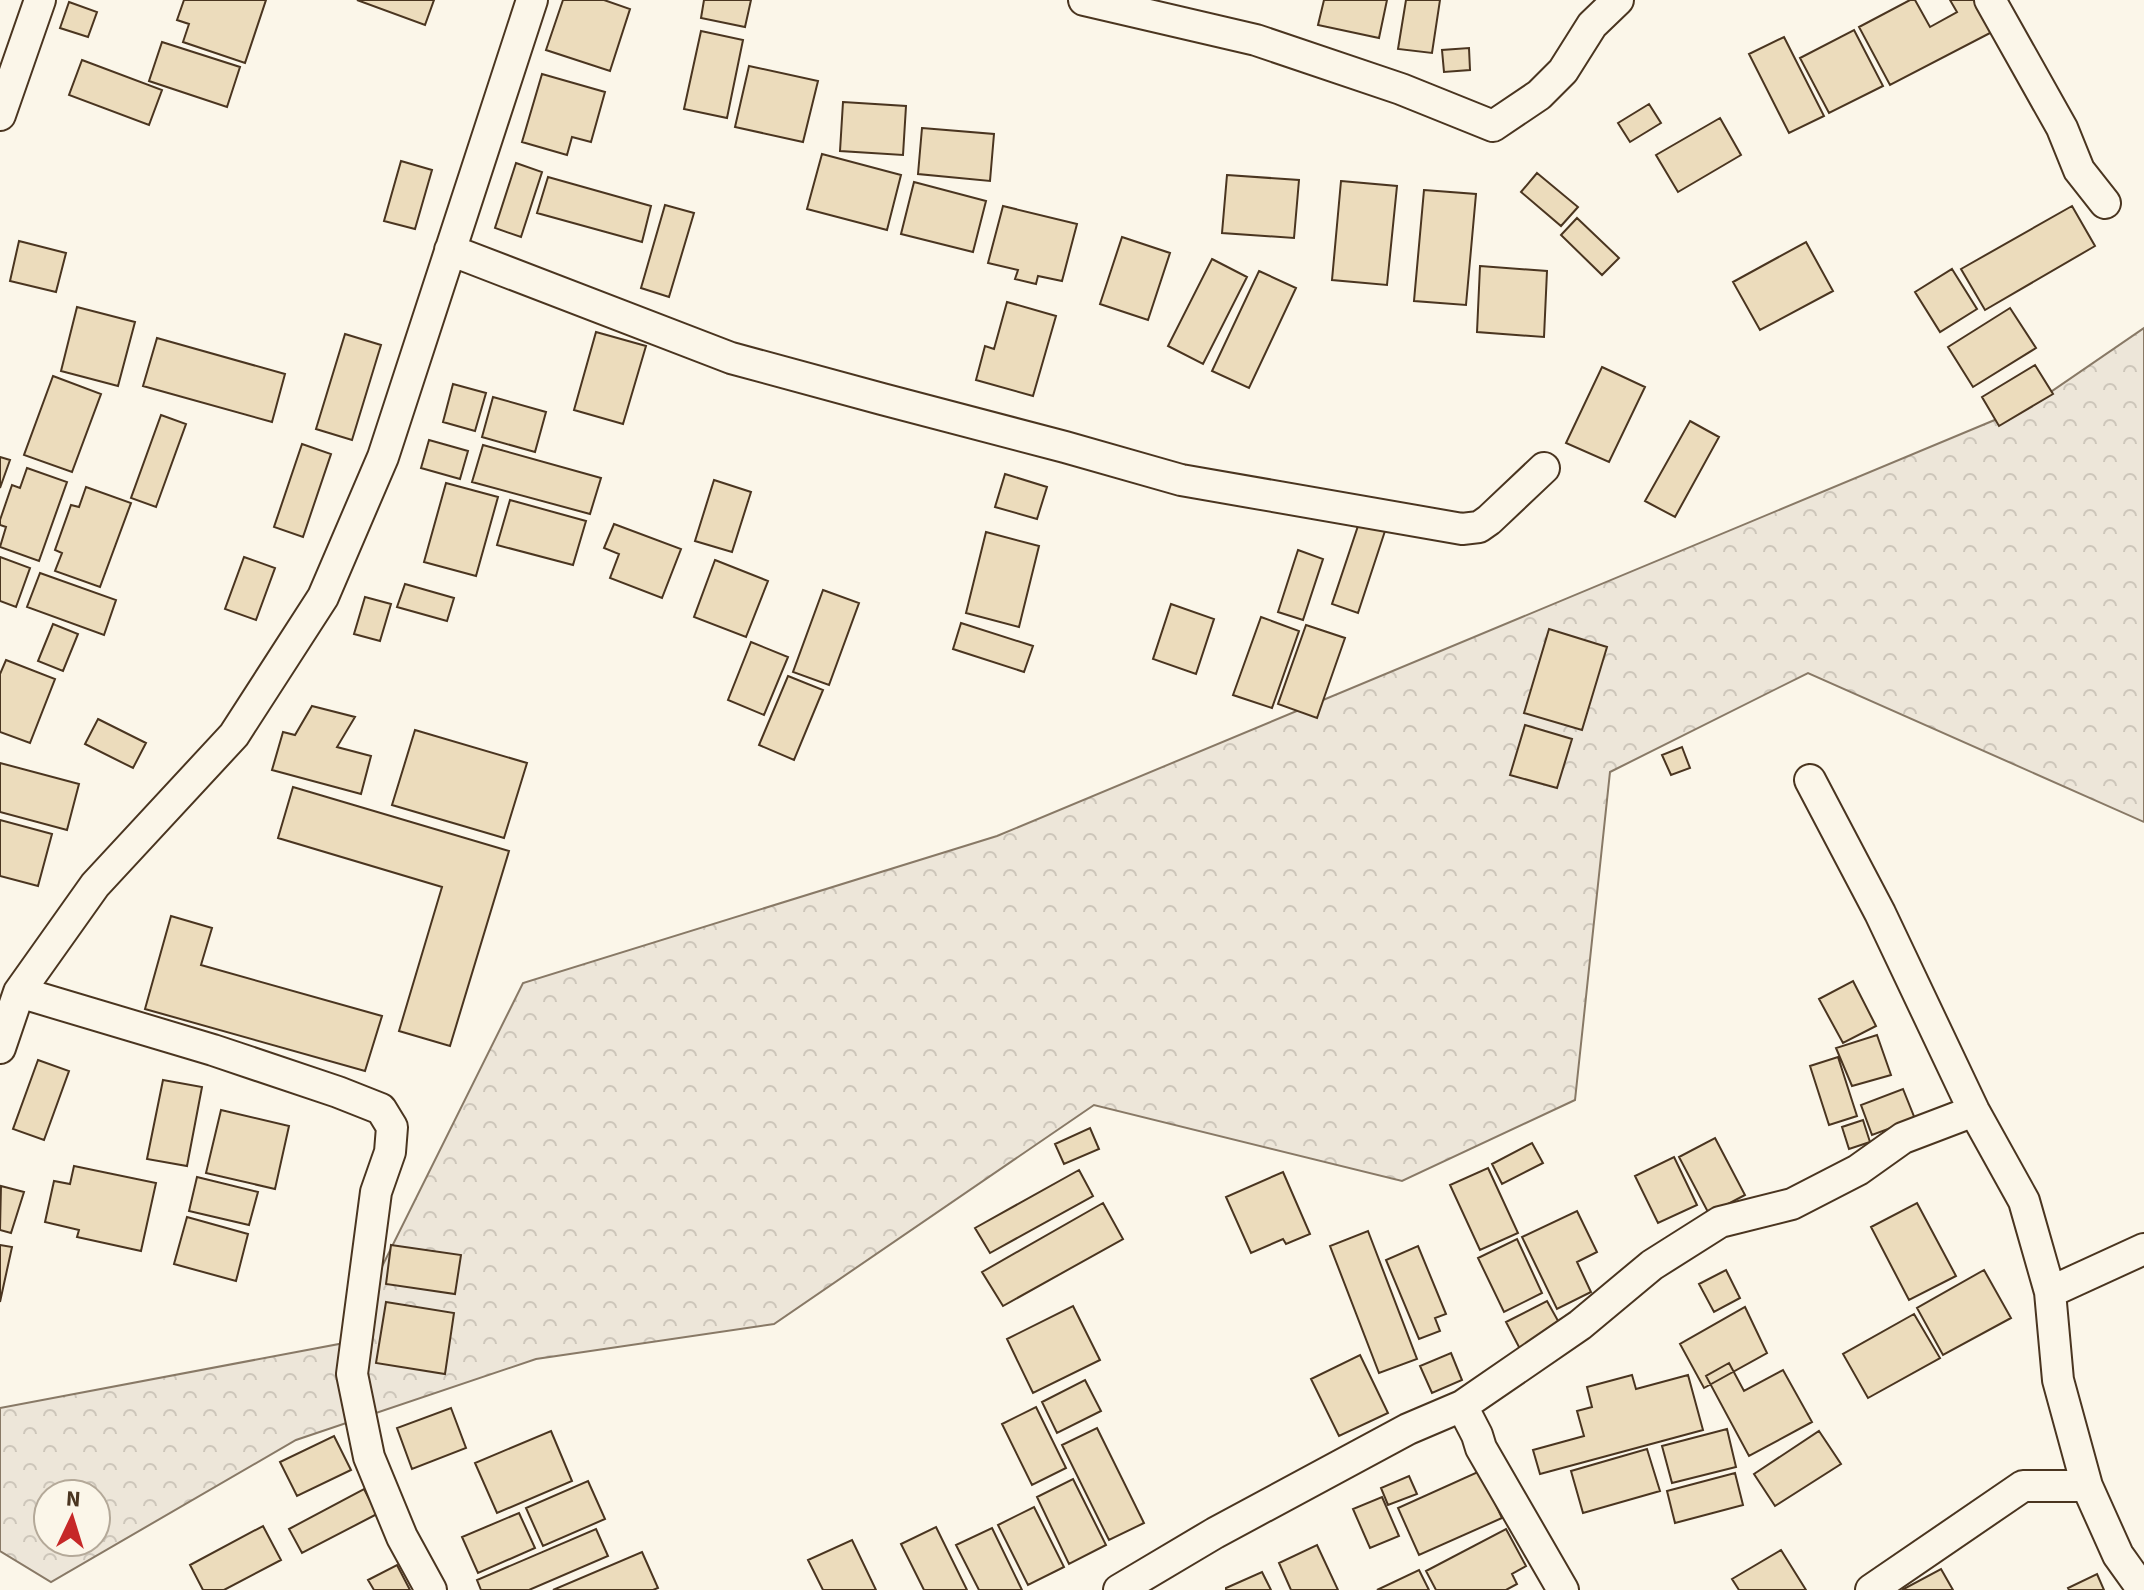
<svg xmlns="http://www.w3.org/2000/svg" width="2144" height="1590" font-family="'Source Sans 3',sans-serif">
<defs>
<pattern id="forest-crowns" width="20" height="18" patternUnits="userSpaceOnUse" patternTransform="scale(2)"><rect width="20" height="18" fill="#ede6d9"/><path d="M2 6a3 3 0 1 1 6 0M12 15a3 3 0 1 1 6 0" fill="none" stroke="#cdc6ba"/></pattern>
</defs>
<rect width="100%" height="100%" fill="#fbf6e9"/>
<path fill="url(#forest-crowns)" stroke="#887966" stroke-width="2" fill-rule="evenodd" d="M2144 328V822L1808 673 1610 772 1575 1100 1402 1181 1094 1105 774 1324 536 1359 296 1440 51 1582 0 1551V1408L344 1343 523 983 997 836 2033 404ZM48 1494H96V1542H48Z"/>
<path fill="#ecdcbc" stroke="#4a3520" stroke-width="2" d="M184 0H266L245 63 183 42 189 24 177 20Z
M357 0H434L425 25Z
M563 0H604L630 9 610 71 546 50Z
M704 0H751L745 27 701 18Z
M1324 0H1387L1379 38 1318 25Z
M1406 0H1440L1432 53 1398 49Z
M1910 0H1915L1930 27 1957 12 1950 0H1976L1992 32 1890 85 1859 27Z
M69 2 97 12 88 37 60 28Z
M1854 30 1883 86 1829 113 1800 58Z
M701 31 743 40 727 118 684 109Z
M1784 37 1824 116 1789 133 1749 54Z
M162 42 240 67 227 107 149 81Z
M1469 48 1470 70 1444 72 1442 50Z
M82 60 162 90 149 125 69 95Z
M749 66 818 81 803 142 735 127Z
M542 74 605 92 591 142 572 137 567 155 522 142Z
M843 102 906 106 903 155 840 151Z
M1649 104 1661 123 1630 142 1618 123Z
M1720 118 1741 155 1678 192 1656 155Z
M922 128 994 134 990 181 918 174Z
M822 154 901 175 887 230 807 209Z
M401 161 432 170 415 229 384 221Z
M516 163 542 172 521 237 495 228Z
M1537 173 1578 207 1561 226 1521 192Z
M1227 175 1299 180 1294 238 1222 233Z
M548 177 651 206 642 242 537 213Z
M1341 181 1397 186 1387 285 1332 280Z
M914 182 986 201 973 252 901 234Z
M1424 190 1476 194 1466 305 1414 301Z
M665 205 694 213 669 297 641 288Z
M1003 206 1077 224 1062 281 1038 276 1036 284 1015 279 1018 270 988 263Z
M2072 206 2095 246 1985 310 1961 269Z
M1577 218 1619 258 1602 275 1561 235Z
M1122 237 1170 253 1148 320 1100 304Z
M19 241 66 253 56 292 10 281Z
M1806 242 1833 291 1760 330 1733 282Z
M1212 259 1247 277 1203 364 1168 346Z
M1480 266 1547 271 1544 337 1477 332Z
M1952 269 1977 309 1940 332 1915 292Z
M1259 271 1296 288 1249 388 1212 371Z
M1007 302 1056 316 1033 396 976 380 985 346 994 349Z
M77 307 135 322 118 386 61 371Z
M2010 308 2036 348 1973 387 1948 347Z
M596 332 646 346 623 424 574 410Z
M345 334 381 345 352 440 316 429Z
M157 338 285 374 272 422 143 386Z
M2035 365 2053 394 1999 426 1982 397Z
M1602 367 1645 387 1609 462 1566 443Z
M53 376 101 394 72 472 24 455Z
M453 384 486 393 475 431 443 422Z
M493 397 546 412 535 452 482 437Z
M161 415 186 424 156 507 131 498Z
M1690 421 1719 437 1675 517 1645 501Z
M429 440 468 451 460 479 421 468Z
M302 444 331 454 303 537 274 527Z
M483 445 601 478 590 514 472 482Z
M0 457 10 460 0 488Z
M27 468 67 482 39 561 0 547 6 527 0 525V520L12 485 20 488Z
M1005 474 1047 487 1037 519 995 507Z
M714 480 751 492 732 552 695 541Z
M446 483 498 497 476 576 424 562Z
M86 487 131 503 100 587 55 571 62 553 55 550 71 505 79 507Z
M510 500 586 521 573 565 497 545Z
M1359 523 1385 531 1358 613 1332 604Z
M614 524 681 549 662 598 610 578 619 554 604 548Z
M986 532 1039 546 1019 627 966 613Z
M1298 550 1323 559 1303 620 1278 612Z
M0 557 30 568 16 607 0 601Z
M244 557 275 568 256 620 225 609Z
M715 560 768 581 746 637 694 617Z
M40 573 116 600 104 635 27 607Z
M405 584 454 598 447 621 397 607Z
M823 590 859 603 829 685 793 672Z
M365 597 391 604 380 641 354 634Z
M1171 604 1214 619 1196 674 1153 659Z
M1261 617 1299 631 1272 708 1233 695Z
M961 623 1033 646 1024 672 953 649Z
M53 624 78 634 63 671 38 661Z
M1306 625 1345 638 1317 718 1278 704Z
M1549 629 1607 647 1582 730 1524 713Z
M751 642 788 657 764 715 728 700Z
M6 660 55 679 30 743 0 732V674Z
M788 676 823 690 794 760 759 745Z
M312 706 355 717 337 747 371 756 361 794 272 770 283 732 295 735Z
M98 719 146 743 133 768 85 744Z
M1525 725 1572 739 1557 788 1510 775Z
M415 730 527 763 504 838 392 805Z
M1682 747 1690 768 1671 775 1662 755Z
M0 763 79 784 67 830 0 812Z
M293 787 509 851 450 1046 399 1031 442 887 278 838Z
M0 820 52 834 38 886 0 876Z
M171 916 212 928 201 965 382 1016 365 1071 145 1009Z
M1853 981 1876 1026 1843 1043 1819 999Z
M1877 1035 1891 1075 1852 1086 1836 1048Z
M1838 1057 1857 1116 1829 1125 1810 1066Z
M38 1060 69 1071 44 1140 13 1129Z
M163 1080 202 1087 187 1166 147 1159Z
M1903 1089 1915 1119 1872 1135 1861 1105Z
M221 1110 289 1126 275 1189 206 1173Z
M1863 1120 1870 1142 1849 1149 1842 1127Z
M1090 1128 1099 1149 1064 1164 1055 1144Z
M1715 1138 1745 1195 1709 1214 1679 1157Z
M1532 1143 1543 1163 1502 1184 1492 1164Z
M1674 1157 1697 1205 1658 1223 1635 1176Z
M74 1166 156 1183 141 1251 77 1237 79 1230 45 1222 54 1181 70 1184Z
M1488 1168 1518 1233 1480 1250 1450 1185Z
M1079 1170 1093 1196 990 1253 975 1228Z
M1283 1172 1310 1234 1286 1244 1283 1239 1251 1253 1226 1197Z
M197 1177 258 1192 249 1225 189 1211Z
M1 1186 24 1192 11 1233 0 1230Z
M1103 1203 1123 1239 1003 1306 982 1272Z
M1917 1203 1956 1276 1909 1300 1871 1227Z
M1577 1211 1597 1252 1577 1262 1591 1292 1557 1309 1522 1237Z
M187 1217 248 1234 236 1281 174 1264Z
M1368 1231 1417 1359 1379 1373 1330 1246Z
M1517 1239 1542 1293 1504 1312 1478 1258Z
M0 1245 12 1247 0 1302Z
M391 1245 461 1255 455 1294 386 1284Z
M1418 1246 1446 1314 1435 1318 1440 1331 1419 1339 1386 1260Z
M1726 1270 1740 1298 1714 1312 1699 1284Z
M1984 1270 2011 1318 1943 1355 1917 1308Z
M1547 1301 1562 1328 1520 1349 1506 1322Z
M386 1302 454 1313 445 1374 376 1363Z
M1073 1306 1100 1360 1033 1393 1007 1339Z
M1745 1307 1767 1353 1704 1388 1680 1344Z
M1914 1314 1940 1358 1868 1398 1843 1354Z
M1451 1353 1462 1380 1432 1393 1420 1366Z
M1360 1355 1388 1413 1339 1436 1311 1379Z
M1729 1363 1744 1391 1783 1370 1812 1422 1749 1456 1706 1376Z
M1632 1375 1636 1389 1688 1375 1703 1430 1540 1474 1533 1450 1584 1436 1577 1411 1592 1407 1587 1387Z
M1085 1380 1101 1411 1057 1433 1042 1402Z
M1036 1407 1066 1468 1032 1485 1002 1424Z
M451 1408 466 1448 412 1469 397 1428Z
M1097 1428 1144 1523 1109 1540 1062 1445Z
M1727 1429 1736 1467 1672 1483 1662 1446Z
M551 1431 572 1481 497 1513 475 1463Z
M1819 1431 1841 1464 1775 1506 1754 1474Z
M334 1436 351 1470 297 1496 280 1462Z
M1647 1449 1660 1491 1583 1513 1571 1471Z
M1480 1471 1502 1518 1419 1555 1398 1508Z
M1735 1473 1743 1505 1675 1523 1667 1491Z
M1409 1476 1417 1494 1388 1505 1381 1488Z
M1073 1479 1106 1545 1069 1564 1037 1497Z
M588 1481 605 1519 543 1546 526 1508Z
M364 1489 377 1514 302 1553 289 1529Z
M1382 1497 1399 1536 1370 1548 1353 1509Z
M1034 1507 1064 1567 1028 1585 998 1525Z
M519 1513 535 1548 478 1573 462 1537Z
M263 1526 281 1560 224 1590H203L190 1565Z
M936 1527 967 1590H924L901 1544Z
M992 1528 1022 1590H979L956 1545Z
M596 1529 608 1556 529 1590H481L477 1580Z
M1506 1529 1526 1566 1512 1574 1517 1584 1506 1590H1436L1426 1571Z
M852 1540 876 1590H823L808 1560Z
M1317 1545 1338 1590H1291L1279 1563Z
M1781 1550 1806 1590H1739L1732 1579Z
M642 1552 658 1588 653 1590H553Z
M397 1565 410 1590H374L368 1580Z
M1941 1569 1953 1590H1902Z
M1419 1570 1429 1590H1377Z
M1262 1572 1271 1590H1226V1588Z
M2097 1574 2104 1590H2069L2068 1588Z"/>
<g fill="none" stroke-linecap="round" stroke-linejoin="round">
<defs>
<path id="street" d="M1084 0 1256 40 1401 89 1493 126 1539 95 1563 71 1592 25 1618 0
M1990 0 2062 128 2079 170 2105 203
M0 115 40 0
M450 250 731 358 882 399 1065 447 1181 480 1462 529 1479 527 1489 520 1544 468
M1810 780 1880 913 1974 1111 2024 1201 2050 1292 2058 1380 2087 1486
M19 992 213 1050 338 1092 381 1109 392 1127 390 1152 376 1192 352 1374 369 1457 402 1537 431 1590
M0 1048 19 992 95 885 234 735 323 597 383 457 532 0
M2050 1292 2144 1249
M1462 1406 1477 1435 1481 1448 1563 1590
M1119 1590 1215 1533 1408 1429 1462 1406 1580 1325 1652 1265 1720 1222 1792 1204 1858 1170 1903 1138 1974 1111
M1871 1590 2023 1486H2087L2118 1555 2143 1590"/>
</defs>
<use href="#street" stroke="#4a3520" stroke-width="34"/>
<use href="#street" stroke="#fbf6e9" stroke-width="30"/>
</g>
<g transform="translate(72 1518) rotate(4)"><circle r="38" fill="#fbf6e9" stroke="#b4a999" stroke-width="2"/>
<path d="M0-6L14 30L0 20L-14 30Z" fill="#c62828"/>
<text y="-12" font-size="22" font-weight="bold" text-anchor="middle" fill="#4a3520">N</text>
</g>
</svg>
